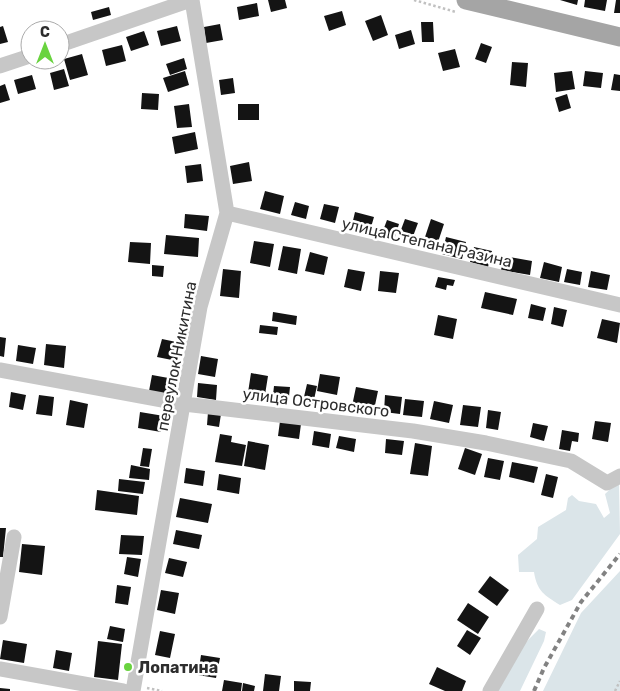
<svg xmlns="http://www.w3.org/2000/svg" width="620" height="691" font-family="Rubik,sans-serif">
<rect width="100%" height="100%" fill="#fff"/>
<path fill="#dbe5e9" d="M619 481 620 534 572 600 560 605C544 595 537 591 534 572H519L518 555 537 539 538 527 566 510 568 498 572 495 579 501 596 504 604 518 610 513 605 494Z
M620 571V691H543L581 613Z
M539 629 546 632 544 641 520 691H497L524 644Z"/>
<path fill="#141414" d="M268 0H285L287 8 271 12Z
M560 0H578L577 5Z
M585 0H607L605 11 584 7Z
M616 0H620V13H614Z
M257 3 259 16 239 20 237 7Z
M109 7 111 15 93 20 91 12Z
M342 11 346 25 329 31 324 16Z
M381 15 388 35 373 41 365 21Z
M421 22H433L434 42H422Z
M220 24 223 40 206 43 204 27Z
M3 26 8 42 0 44V27Z
M177 26 181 41 161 46 157 31Z
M411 30 415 44 399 49 395 35Z
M144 31 149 45 131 51 126 37Z
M481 43 492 47 486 63 475 59Z
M122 45 126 61 106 66 102 50Z
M455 49 460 67 443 71 438 53Z
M82 54 88 75 70 80 64 59Z
M184 58 187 69 170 75 166 64Z
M512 62 528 63 526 87 510 85Z
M64 69 69 86 54 90 50 73Z
M185 71 189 85 168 92 163 78Z
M572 71 575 89 556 92 554 73Z
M585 71 603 73 601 88 583 86Z
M614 74 620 75V91L611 90Z
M32 75 36 89 18 94 14 80Z
M233 78 235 93 221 95 219 80Z
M5 84 10 100 0 103V86Z
M142 93 159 94 158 110 141 109Z
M567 94 571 108 559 112 555 98Z
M189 104 192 127 177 128 174 106Z
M238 104H259V120H238Z
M195 132 198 149 175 154 172 137Z
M249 162 252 181 233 184 230 166Z
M201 164 203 181 187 183 185 166Z
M265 191 284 196 280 214 260 209Z
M295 202 309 206 306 219 291 215Z
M324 204 339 207 335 223 320 219Z
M355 212 374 217 369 234 351 229Z
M185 214 209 216 207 231 184 228Z
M405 219 418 223 412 239 399 235Z
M431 219 444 224 435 251 422 246Z
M387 220 399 224 394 240 381 236Z
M166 235 199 238 198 257 164 254Z
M446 237 466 242 462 259 442 254Z
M254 241 274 244 270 267 250 263Z
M130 242 151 243 150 264 128 262Z
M283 246 301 249 297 274 278 270Z
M474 247 492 251 488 267 470 262Z
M310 252 328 257 324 275 305 271Z
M504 256 532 261 530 275 501 270Z
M544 262 562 267 559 282 540 278Z
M152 265 164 266 163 277 152 276Z
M223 269 241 271 239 298 220 296Z
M348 269 365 272 361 291 344 287Z
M567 269 582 272 580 285 564 282Z
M380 271 399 273 396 293 378 291Z
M591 271 610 275 607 290 588 287Z
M438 277 455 280 453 286 447 285 446 290 435 287Z
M485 292 517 299 513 315 481 308Z
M531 304 546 308 543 321 528 318Z
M554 307 567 310 563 327 551 324Z
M273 312 297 316 296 325 272 321Z
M438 315 457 319 453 339 434 335Z
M602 319 620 323 617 343 597 338Z
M260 325 278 327 277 335 259 333Z
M0 337 6 338 4 357 0 356Z
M162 339 181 343 177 361 157 357Z
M46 344 66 346 64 368 44 365Z
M18 345 36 348 33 364 16 361Z
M201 356 218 359 215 377 198 374Z
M251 373 268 376 264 401 247 399Z
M320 374 340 377 337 395 317 391Z
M152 375 174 379 171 395 149 391Z
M198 383 217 385 216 400 197 397Z
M307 384 317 386 313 404 303 401Z
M274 386 290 387 288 406 272 404Z
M356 387 378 391 374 410 352 406Z
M11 392 26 395 23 410 9 407Z
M39 395 54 397 52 416 36 414Z
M385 395 402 397 400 414 384 412Z
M405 399 424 401 422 417 403 415Z
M70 400 88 404 84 428 66 425Z
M434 401 453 405 449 423 430 419Z
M463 405 481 407 478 427 460 425Z
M488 410 501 412 498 430 486 428Z
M140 412 164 416 161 432 138 428Z
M208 412 221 414 219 427 207 425Z
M280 421 301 424 299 439 278 436Z
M595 421 611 423 608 442 592 439Z
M533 423 548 426 544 441 530 437Z
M562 430 579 433 578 442 572 441 570 451 559 449Z
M314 431 331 434 329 448 312 445Z
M220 434 232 436 231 442 246 445 242 466 215 462Z
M339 436 356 439 354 452 336 448Z
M386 439 404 441 402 455 385 453Z
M248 441 269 445 265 470 244 466Z
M415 443 432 446 428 476 410 474Z
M143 448 152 449 149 467 140 466Z
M465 448 482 454 475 475 458 469Z
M488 458 504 461 500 480 484 477Z
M512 462 538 467 534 483 509 477Z
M131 465 150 469 149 480 129 478Z
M186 468 205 471 203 486 184 483Z
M219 474 241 478 239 494 217 490Z
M546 474 558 477 553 498 541 495Z
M119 479 145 482 143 494 118 491Z
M97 490 139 496 137 515 95 510Z
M180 498 212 504 208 523 176 517Z
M0 528H6L3 557H0Z
M176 530 202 535 199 549 173 544Z
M121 535 144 536 142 555 119 554Z
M22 544 45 546 42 575 19 572Z
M127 557 141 559 138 577 124 574Z
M169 558 187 562 183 577 165 573Z
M490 576 509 590 497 606 478 592Z
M117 585 131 587 128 605 115 603Z
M161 590 179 593 175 614 157 610Z
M468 603 489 617 478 634 457 620Z
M110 626 125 629 123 642 107 639Z
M467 630 481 638 470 655 457 646Z
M160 631 175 634 170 658 155 655Z
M3 640 27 644 24 663 0 659Z
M98 641 122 644 118 680 94 677Z
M56 650 72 653 69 671 53 668Z
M201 655 220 658 216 678 198 675Z
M437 667 466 681 462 691H445L429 684Z
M265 674 281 676 279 691H263Z
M224 680 242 683 241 691H222Z
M294 681 311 682 310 691H294Z
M243 683 255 686 254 691H242Z
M0 688 10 689V691H0Z"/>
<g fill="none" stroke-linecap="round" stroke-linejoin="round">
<path stroke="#c1c1c1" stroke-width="2.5" stroke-dasharray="2.5 2.5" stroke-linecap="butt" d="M414 0 456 12
M147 688 162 691
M615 691 620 681"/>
<path stroke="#c7c7c7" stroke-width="15" d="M60 45 191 0
M0 66 30 56
M227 213 620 305
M0 370 184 404 413 431 486 443 571 461 607 483 620 476
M0 617 14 537
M0 669 123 691
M133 691 200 307 227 213 192 0
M490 691 537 609"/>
<path stroke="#a5a5a5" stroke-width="19" d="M466 0 620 37"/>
<path stroke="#828282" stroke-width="4" stroke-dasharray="5 4" stroke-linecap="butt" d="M534 691 544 668 581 602 620 554"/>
</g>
<circle fill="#69d33f" stroke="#fff" stroke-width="2" cx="128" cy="667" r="5"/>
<g text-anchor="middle" stroke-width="5" stroke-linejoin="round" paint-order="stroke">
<g font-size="16" fill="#2d2d2d" stroke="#fff">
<text transform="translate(427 242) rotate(13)" y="6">улица Степана Разина</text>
<text transform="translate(176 356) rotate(-79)" y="6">переулок Никитина</text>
<text transform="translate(316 402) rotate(7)" y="6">улица Островского</text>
</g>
<g font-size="16" font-weight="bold" fill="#2d2d2d" stroke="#fff" text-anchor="start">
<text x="138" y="673">Лопатина</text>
</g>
</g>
<g transform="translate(45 45)"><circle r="24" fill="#ffffff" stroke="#ababab"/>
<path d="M0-4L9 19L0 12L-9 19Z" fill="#69d33f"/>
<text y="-8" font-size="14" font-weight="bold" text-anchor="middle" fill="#2d2d2d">С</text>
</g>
</svg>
